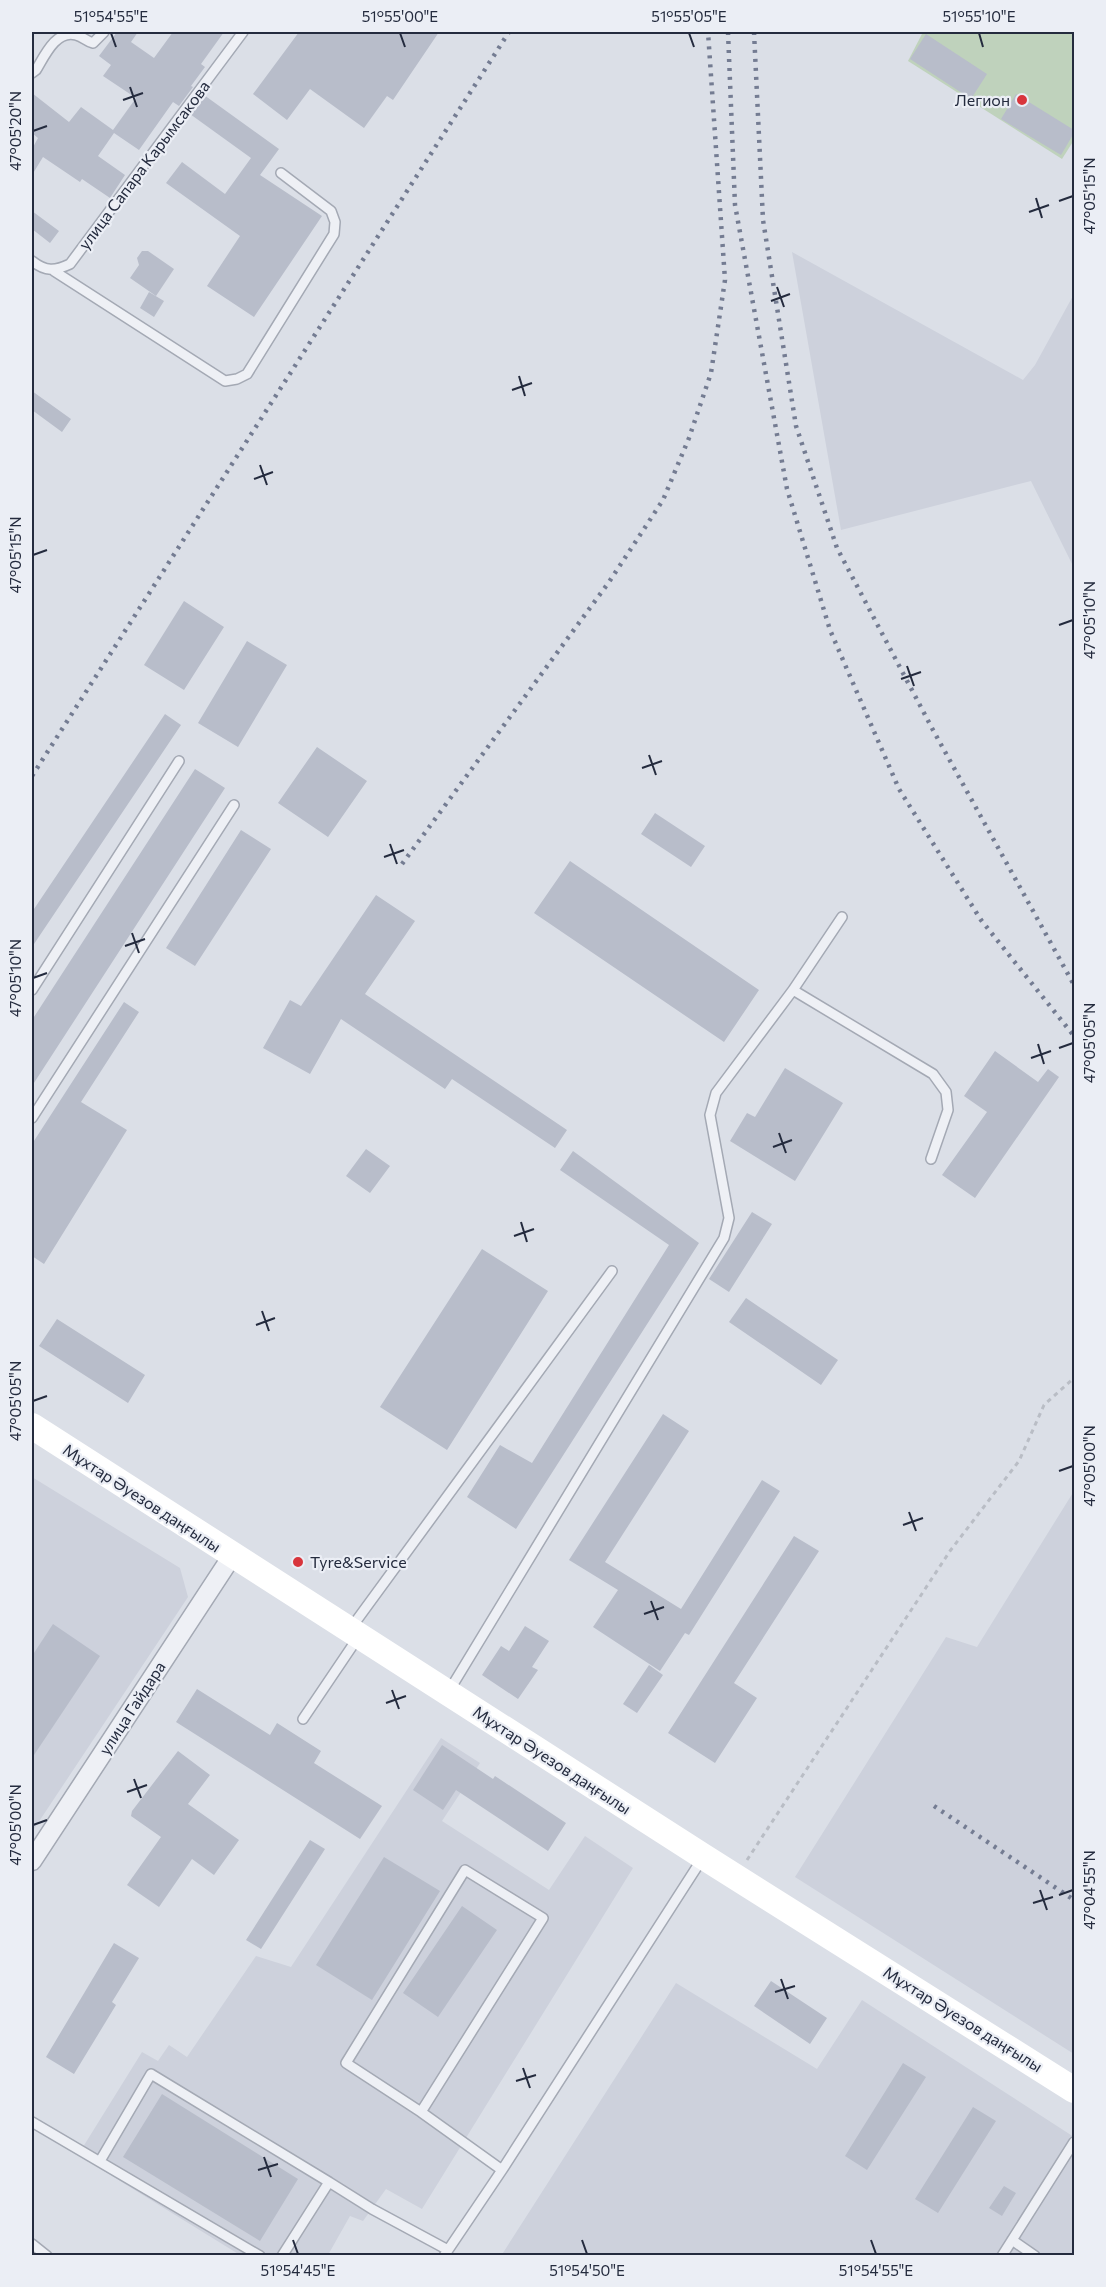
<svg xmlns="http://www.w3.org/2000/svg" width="1106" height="2287" font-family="Commissioner,sans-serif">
<rect width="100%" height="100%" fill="#dbdfe7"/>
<path fill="#cdd1dc" d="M792 252 1023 380 1035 365 1074 294V568L1031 481 841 530Z
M32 1477 180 1568 188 1597 32 1832Z
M1074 1491V2054L795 1877 946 1637 977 1647Z
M441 1738 480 1763 442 1821 549 1890 585 1836 633 1868 422 2209 386 2189 363 2221 350 2216 328 2255H240L78 2155 142 2052 158 2061 169 2045 187 2057 256 1956 291 1967Z
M676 1983 817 2069 862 2000 1074 2137V2255L501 2256Z"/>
<path fill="#bfd2bc" d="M923 32H1074V140L1062 159 908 61Z"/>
<path fill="#b8bdca" d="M117 32H138L131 42 154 58 173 32H224L201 64 205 67 191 86 193 87 179 106 173 102 139 150 114 133 98 156 125 175 110 198 82 179 80 182 43 157 32 175V149L38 138 32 133V93L69 122 81 107 113 130 136 98 103 76 111 65 99 56Z
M299 32H439L393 100 387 96 364 128 310 89 287 120 253 94Z
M926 34 987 74 971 99 910 59Z
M1016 94 1074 130V133L1061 155 1001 119Z
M204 95 279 149 260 175 322 216 254 317 207 286 240 236 166 183 182 162 225 194 251 158 190 114Z
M32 211 59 231 50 243 32 229Z
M142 251H148L174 269 156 296 130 278 139 265 137 258Z
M149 292 164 301 154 317 140 308Z
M32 391 71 419 62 432 32 410Z
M184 601 224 627 184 690 144 665Z
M247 641 287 665 238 747 198 723Z
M165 714 181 725 32 947V912Z
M317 747 367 781 328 837 278 803Z
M195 769 225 788 32 1086V1020Z
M655 813 705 846 691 867 641 834Z
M241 830 271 849 195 966 166 948Z
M570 861 759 990 724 1042 534 913Z
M376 895 415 921 365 994 567 1130 555 1148 452 1079 445 1089 341 1019 310 1074 263 1048 290 1000 301 1006Z
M124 1002 139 1012 81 1102 127 1130 44 1264 32 1256V1144Z
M995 1051 1038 1082 1048 1069 1059 1077 975 1198 942 1175 987 1112 964 1096Z
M785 1068 843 1103 795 1181 730 1141 747 1113 755 1117Z
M366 1149 390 1166 370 1193 346 1176Z
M573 1151 699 1243 516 1529 467 1497 500 1445 532 1463 669 1245 560 1170Z
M752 1212 772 1224 729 1292 709 1279Z
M482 1249 548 1291 447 1450 380 1407Z
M746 1298 838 1360 821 1385 729 1322Z
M57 1319 145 1375 128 1403 39 1346Z
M663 1414 689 1431 605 1562 681 1609 762 1480 780 1491 689 1635 685 1633 660 1671 593 1627 618 1590 569 1560Z
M794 1536 819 1551 734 1683 757 1698 715 1763 668 1733Z
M53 1624 100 1656 32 1758V1656Z
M525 1626 549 1641 532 1667 538 1670 518 1699 482 1675 501 1646 509 1651Z
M649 1665 663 1675 637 1713 623 1704Z
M197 1689 270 1735 277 1723 321 1751 314 1763 382 1806 360 1839 176 1722Z
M442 1745 493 1779 495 1776 566 1823 548 1851 456 1790 443 1810 413 1790Z
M178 1751 210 1775 188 1804 239 1840 214 1875 192 1859 159 1907 127 1885 161 1837 131 1816 132 1811Z
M310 1840 325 1849 261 1949 246 1940Z
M384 1857 440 1891 372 2000 316 1965Z
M462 1906 497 1930 438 2017 403 1993Z
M114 1943 139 1958 112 2002 116 2005 74 2074 46 2057Z
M771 1981 827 2018 810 2044 754 2006Z
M903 2063 926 2077 867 2170 845 2156Z
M162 2094 298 2179 260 2241 123 2157Z
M973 2107 996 2121 938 2213 915 2199Z
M1004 2186 1016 2193 1002 2216 989 2208Z"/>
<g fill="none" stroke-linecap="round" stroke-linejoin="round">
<defs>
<path id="lane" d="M32 73 36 70C44 57 56 29 76 35 82 36 86 41 93 43L104 32
M32 261C46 272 55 271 70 264L243 32
M54 271 225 381 237 379 247 374 334 234 335 222 331 211 281 173
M32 990 179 761
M793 990 933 1074 946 1092 948 1110 931 1159
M32 1118 234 805
M351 1628 612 1271
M449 1691 724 1238 729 1218 710 1115 716 1093 793 990 842 917
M303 1719 359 1636
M421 2112 346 2063 465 1870 543 1918 421 2112 502 2170
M32 2122 260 2256
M100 2161 151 2074 329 2182
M1012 2240 1035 2256
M32 2244 47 2256
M282 2256 329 2182 372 2209 448 2250
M444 2256 502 2170 702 1859
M1002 2256 1074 2142"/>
<path id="street" d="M32 1861 232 1556"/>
</defs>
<use href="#lane" stroke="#a4a9b4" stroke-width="12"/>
<use href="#street" stroke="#a4a9b4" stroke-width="21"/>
<path stroke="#b9bdc5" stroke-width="3" stroke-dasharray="4.5 4.5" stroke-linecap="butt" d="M747 1860 950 1551 1019 1461 1044 1405 1074 1378"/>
<use href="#lane" stroke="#eef0f5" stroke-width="9"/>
<use href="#street" stroke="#eef0f5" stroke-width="18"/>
<path stroke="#fff" stroke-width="26" d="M32 1426 704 1857 1074 2090"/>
<path stroke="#747c92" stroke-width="4.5" stroke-dasharray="3 6" stroke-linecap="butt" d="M728 32 735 205 787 489 830 630 899 789 981 920 1074 1036
M754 32 763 220 796 426 837 548 933 730 1074 985
M32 776 509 32
M402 864 609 582 663 500 689 438 711 373 725 280 708 32
M934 1806 1074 1900"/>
</g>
<path fill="none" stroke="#242b3e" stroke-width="2" d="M111 33 116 47M400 33 405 47M689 33 694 47M979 33 983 47M130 87 137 107M123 100 143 93M33 131 47 126M1036 198 1042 218M1059 201 1073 196M1029 212 1049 205M777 287 784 307M771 301 790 294M519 376 525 396M512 390 532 383M260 465 267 485M254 479 273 472M33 555 47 550M1059 625 1073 620M907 666 914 686M901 679 921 672M649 755 656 775M642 768 662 761M390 844 397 864M384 857 404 850M132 933 139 953M125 946 145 939M33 978 47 973M1038 1044 1044 1064M1059 1048 1073 1043M1031 1058 1051 1051M779 1133 786 1153M773 1147 792 1140M521 1222 527 1242M514 1236 534 1229M262 1311 269 1331M256 1325 275 1318M33 1401 47 1396M1059 1471 1073 1466M909 1512 916 1531M903 1525 923 1518M651 1601 658 1620M644 1614 664 1607M392 1690 399 1709M386 1703 406 1696M134 1779 141 1798M127 1792 147 1785M33 1825 47 1820M1040 1890 1047 1910M1059 1895 1073 1890M1033 1903 1053 1897M781 1979 788 1999M775 1992 795 1986M523 2068 530 2088M516 2081 536 2075M264 2157 271 2177M258 2170 278 2164M293 2240 298 2254M582 2240 587 2254M871 2240 876 2254"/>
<g fill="#d8353c" stroke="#ebeef5" stroke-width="2">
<circle cx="1022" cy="100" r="6"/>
<circle cx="298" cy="1562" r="6"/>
</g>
<g text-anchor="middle" stroke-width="4.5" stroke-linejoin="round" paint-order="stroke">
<g font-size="16" fill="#242b3e" stroke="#ebeef5" text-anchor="end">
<text x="1010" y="106">Легион</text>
<text x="310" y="1568" text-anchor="start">Tyre&amp;Service</text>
</g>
<g font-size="16" fill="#242b3e" stroke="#ebeef5">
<text transform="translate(144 165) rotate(-53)" y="6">улица Сапара Карымсакова</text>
<text transform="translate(142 1498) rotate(33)" y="6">Мұхтар Әуезов даңғылы</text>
<text transform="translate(132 1708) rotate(-57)" y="6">улица Гайдара</text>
<text transform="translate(552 1760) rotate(33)" y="6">Мұхтар Әуезов даңғылы</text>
<text transform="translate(963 2019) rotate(32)" y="6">Мұхтар Әуезов даңғылы</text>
</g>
</g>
<rect width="1106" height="2287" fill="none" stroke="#ebeef5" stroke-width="66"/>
<rect x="33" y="33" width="1040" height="2221" fill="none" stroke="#242b3e" stroke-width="2"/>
<g font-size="15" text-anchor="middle" fill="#242b3e">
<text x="111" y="22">51°54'55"E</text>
<text x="400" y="22">51°55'00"E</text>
<text x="689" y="22">51°55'05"E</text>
<text x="979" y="22">51°55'10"E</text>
<text transform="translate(16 131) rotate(-90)" y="5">47°05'20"N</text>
<text transform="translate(1090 196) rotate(-90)" y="5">47°05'15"N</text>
<text transform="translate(16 555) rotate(-90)" y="5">47°05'15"N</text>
<text transform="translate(1090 620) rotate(-90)" y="5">47°05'10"N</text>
<text transform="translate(16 978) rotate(-90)" y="5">47°05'10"N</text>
<text transform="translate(1090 1043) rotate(-90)" y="5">47°05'05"N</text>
<text transform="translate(16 1401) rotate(-90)" y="5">47°05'05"N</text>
<text transform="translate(1090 1466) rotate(-90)" y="5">47°05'00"N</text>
<text transform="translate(16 1825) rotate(-90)" y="5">47°05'00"N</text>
<text transform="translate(1090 1890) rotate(-90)" y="5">47°04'55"N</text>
<text x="298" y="2276">51°54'45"E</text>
<text x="587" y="2276">51°54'50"E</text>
<text x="876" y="2276">51°54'55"E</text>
</g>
</svg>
